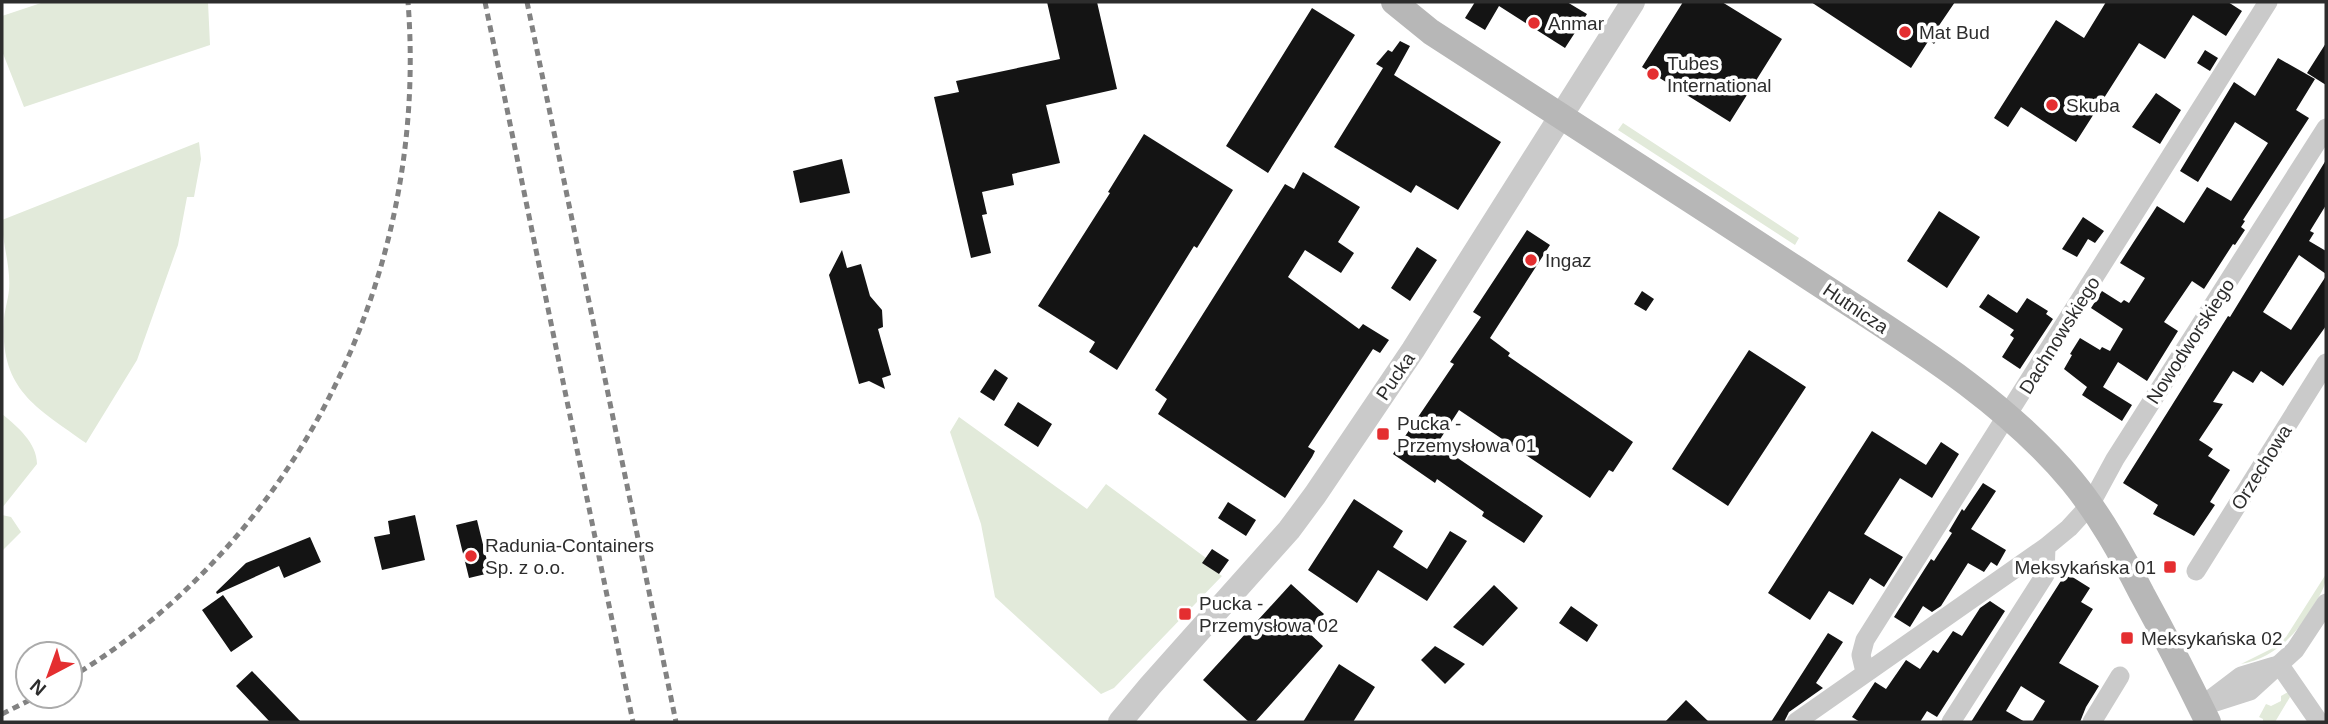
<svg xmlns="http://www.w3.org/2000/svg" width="2328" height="724" font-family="Arial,sans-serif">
<rect width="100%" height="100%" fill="#fff"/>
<path fill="#e2eada" d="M44 2H208L210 45 24 107 2 51V16Z
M1623 123 1799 238 1795 245 1618 130Z
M199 142 201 159 194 197H187L178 245 137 360 86 443C37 408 0 390 4 322 4 311 8 301 9 290 11 267 2 243 2 220Z
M2 414C17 426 37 443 37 464L2 508Z
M959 417 1087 509 1106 484 1206 558 1203 563 1222 576 1114 688 1101 694 995 597 981 524 950 432Z
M2 515 11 517 21 532 2 551Z
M2326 574C2326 588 2319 596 2312 608 2296 635 2274 658 2241 664L2271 649 2286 637Z
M2288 692 2290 697 2275 722H2263V719L2259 717 2266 704 2271 706 2281 701V696Z"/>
<path fill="#141414" d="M1047 2H1097L1117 89 1046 105 1060 163 1012 174 1014 185 982 192 987 214 982 215 991 253 971 258 934 97 959 92 956 81 1060 59Z
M1475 2H1567L1587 14 1565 48 1499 6 1485 30 1465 18Z
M1683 2H1722L1782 39 1730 122 1642 67Z
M1811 2H1955L1938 27 1943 30 1934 44 1929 40 1911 68Z
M2106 2H2228L2242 11 2226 36 2193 15 2165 59 2139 43 2076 142 2021 107 2008 127 1994 118 2056 20 2084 38Z
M1312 8 1355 35 1268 173 1226 146Z
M1400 41 1410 46 1394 75 1501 142 1458 210 1416 185 1411 193 1334 147 1383 68 1376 64 1388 50 1392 52Z
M2326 43V85L2307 73Z
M2205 50 2218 58 2210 71 2197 63Z
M2278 58 2315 79 2296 110 2309 118 2243 220 2245 221 2241 227 2245 230 2235 245 2233 244 2204 289 2192 281 2164 322 2178 331 2147 381 2118 362 2103 387 2132 405 2122 421 2082 395 2087 387 2064 369 2072 355 2070 354 2080 338 2100 350 2102 347 2110 351 2123 329 2091 308 2102 291 2121 303 2124 300 2129 303 2145 278 2120 263 2157 206 2184 223 2207 187 2231 201 2268 143 2235 122 2198 182 2180 171 2234 82 2255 96Z
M2156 93 2181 110 2160 144 2132 127Z
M1144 134 1233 190 1197 248 1194 246 1117 370 1089 352 1095 342 1038 306 1110 193 1108 192Z
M842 159 850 193 800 203 793 171Z
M2326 160V205L2310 231 2314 233 2309 241 2326 251V274L2299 255 2263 312 2291 330 2326 276V326L2283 386 2261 371 2253 383 2233 371 2213 402 2223 404 2199 440 2213 449 2208 456 2230 470 2210 502 2215 505 2194 536 2153 514 2158 505 2123 483 2228 316 2230 317Z
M1303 172 1360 207 1338 242 1354 253 1341 273 1305 250 1288 277 1359 329 1363 324 1389 340 1380 353 1373 349 1308 447 1315 451 1312 457 1285 498 1158 414 1167 399 1155 390 1285 184 1294 189Z
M1939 211 1980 237 1947 288 1907 261Z
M2083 217 2104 231 2095 243 2088 239 2077 257 2062 249Z
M1527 230 1550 245 1490 338 1510 353 1508 356 1633 442 1613 472 1609 470 1590 498 1459 410 1437 444 1543 516 1524 543 1482 516 1484 512 1437 479 1435 483 1393 454 1454 364 1450 362 1481 317 1473 312Z
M1417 247 1437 260 1410 301 1391 288Z
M842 250 847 268 861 264 870 296 882 310 883 327 878 329 891 375 882 378 885 389 869 381 859 384 829 275Z
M1642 291 1654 299 1646 311 1634 304Z
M1988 294 2017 313 2027 298 2048 311 2046 314 2053 319 2020 369 2002 357 2014 338 2010 335 2014 330 1979 307Z
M1749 350 1806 387 1728 506 1672 469Z
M995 369 1008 378 994 401 980 392Z
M1018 402 1052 424 1038 447 1004 425Z
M1872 431 1926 465 1941 442 1959 454 1932 498 1900 478 1864 534 1903 557 1884 587 1870 578 1853 605 1829 591 1810 620 1768 593Z
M1983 483 1996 491 1971 529 2006 550 1997 566 1991 562 1984 572 1968 563 1941 606 1932 612 1923 606 1910 627 1894 617 1931 559 1934 561 1952 533 1949 531 1962 509 1964 511Z
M1354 499 1403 531 1393 547 1427 569 1450 531 1467 541 1427 601 1378 570 1357 603 1308 570Z
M1228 502 1256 520 1246 536 1218 518Z
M415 515 425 560 382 570 374 537 390 534 388 521Z
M477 520 490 573 469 578 456 525Z
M310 537 321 562 284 578 279 566 217 594 216 592 246 563Z
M1212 549 1229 560 1219 574 1202 563Z
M2066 573 2090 588 2081 602 2093 609 2059 663 2099 686 2086 707 2080 722H2032L2045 701 2021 686 2006 711 2025 722H1971Z
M1291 584 1324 614 1308 632 1323 646 1255 722H1249L1203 680Z
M1494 585 1518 608 1483 646 1453 627Z
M223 595 253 637 231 652 202 610Z
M1990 601 2005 611 1937 717 1927 711 1920 722H1860L1852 717 1875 682 1886 689 1906 660 1920 669 1933 650 1938 653 1953 631 1962 636 1980 608Z
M1571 606 1598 625 1587 642 1559 623Z
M1828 633 1843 642 1816 683 1823 688 1789 712 1784 722H1771Z
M1435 646 1465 664 1445 684 1421 660Z
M1339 664 1375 687 1353 722H1303Z
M252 671 301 722H270L236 686Z
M1686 700 1709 722H1665Z"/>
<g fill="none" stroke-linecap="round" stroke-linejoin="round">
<path stroke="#cacaca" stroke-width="19" d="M2196 571 2326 363
M2279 664 2319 722
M1865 672 1861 655 1865 640 2268 2
M2212 698 2241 676 2274 666
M2200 707 2250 691 2295 650 2326 603
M1796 722 2046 547 2069 528 2090 505 2115 459 2326 128
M1951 722 2045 575 2046 547
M2092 722 2120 676"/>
<path stroke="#cacaca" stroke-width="24" d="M1120 722 1150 686 1289 530 1315 495 1413 350 1633 2"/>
<path stroke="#b7b7b7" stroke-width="26" d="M1394 2 1431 32C1553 111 1676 190 1798 270 1893 333 1998 392 2072 481 2100 515 2122 555 2142 594 2165 636 2187 679 2208 722"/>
<path stroke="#828282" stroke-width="5" stroke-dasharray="7 5" stroke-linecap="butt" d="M485 2 633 722
M527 2 676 722
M70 678C302 538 429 270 408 2
M2 714 38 696"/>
</g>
<g fill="#e42e30" stroke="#fff" stroke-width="2.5">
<circle cx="1534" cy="23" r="7"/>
<circle cx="1905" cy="32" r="7"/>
<circle cx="1653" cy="74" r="7"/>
<circle cx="2052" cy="105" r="7"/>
<circle cx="1531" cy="260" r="7"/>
<rect x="1376" y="427" width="14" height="14" rx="3.5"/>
<circle cx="471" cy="556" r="7"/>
<rect x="2163" y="560" width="14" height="14" rx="3.5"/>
<rect x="1178" y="607" width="14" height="14" rx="3.5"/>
<rect x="2120" y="631" width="14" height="14" rx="3.5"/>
</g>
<g text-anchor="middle" stroke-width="7" stroke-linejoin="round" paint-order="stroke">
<g font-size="19" fill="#2d2d2d" stroke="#fff" text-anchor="start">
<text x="1548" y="30">Anmar</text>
<text x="1919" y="39">Mat Bud</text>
<text x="1667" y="70">Tubes<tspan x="1667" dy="22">International</tspan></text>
<text x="2066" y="112">Skuba</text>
<text x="1545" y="267">Ingaz</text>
<text x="1397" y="430">Pucka -<tspan x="1397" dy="22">Przemysłowa 01</tspan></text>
<text x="485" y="552">Radunia-Containers<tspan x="485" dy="22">Sp. z o.o.</tspan></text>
<text x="2156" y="574" text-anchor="end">Meksykańska 01</text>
<text x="1199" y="610">Pucka -<tspan x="1199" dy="22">Przemysłowa 02</tspan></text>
<text x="2141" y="645">Meksykańska 02</text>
</g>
<g font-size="19" fill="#2d2d2d" stroke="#fff">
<text transform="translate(1856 308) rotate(34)" y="7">Hutnicza</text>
<text transform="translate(2059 335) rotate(-58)" y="7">Dachnowskiego</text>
<text transform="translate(2190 341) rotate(-57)" y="7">Nowodworskiego</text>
<text transform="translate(1395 376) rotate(-56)" y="7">Pucka</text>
<text transform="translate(2261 467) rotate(-58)" y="7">Orzechowa</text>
</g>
</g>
<rect width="2328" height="724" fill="none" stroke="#2d2d2d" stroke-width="7"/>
<g transform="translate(49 675) rotate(221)"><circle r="33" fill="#ffffff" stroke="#ababab" stroke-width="2"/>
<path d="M0-5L12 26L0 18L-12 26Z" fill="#e42e30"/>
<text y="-10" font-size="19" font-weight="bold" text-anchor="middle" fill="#2d2d2d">N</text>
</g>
</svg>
